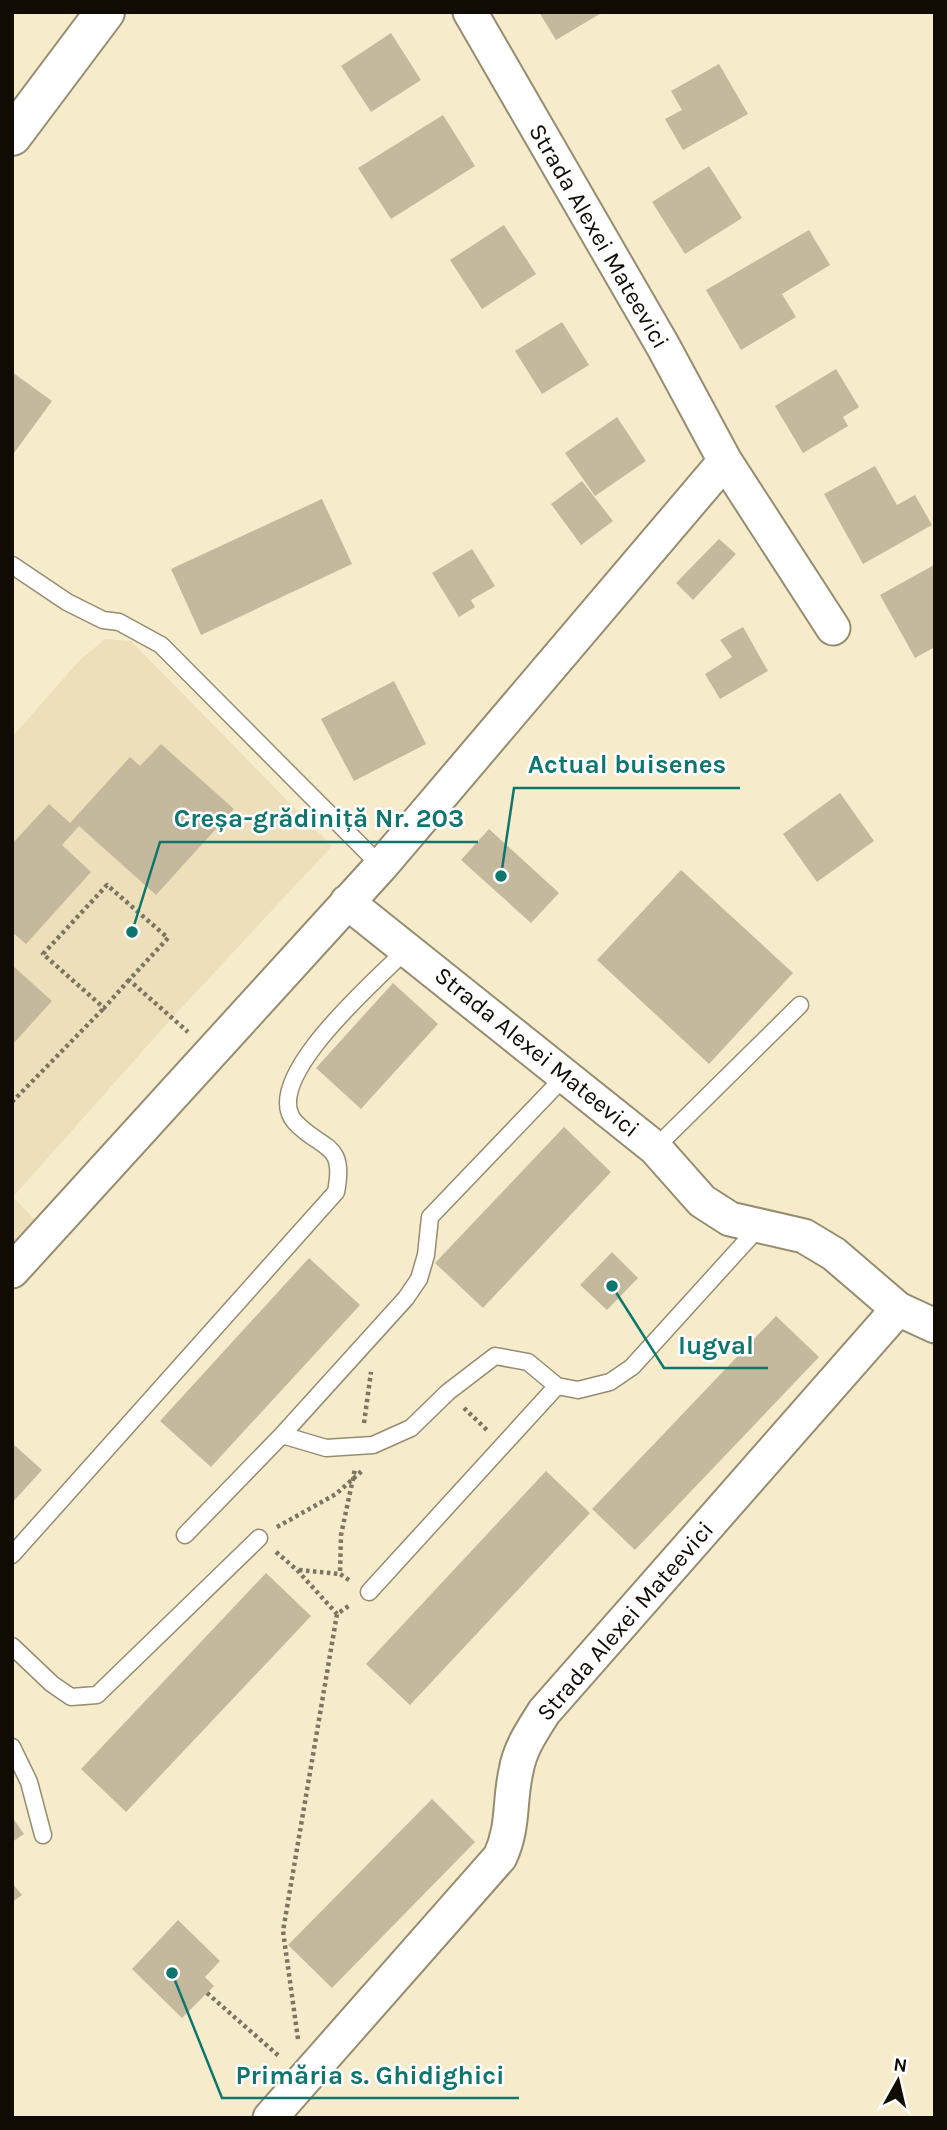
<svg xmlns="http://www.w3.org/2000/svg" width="947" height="2130" font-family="Karla,sans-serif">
<rect width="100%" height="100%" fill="#f6eccc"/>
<path fill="#ecdfb9" d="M105 639 131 641 332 846 172 1018 13 1197 36 1221 12 1247V737L79 661Z"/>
<path fill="#c4b99c" d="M539 12H603L556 40Z
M391 33 421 80 371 112 341 66Z
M719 64 748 114 683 150 665 119 682 110 671 91Z
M443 115 475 166 391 219 358 168Z
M709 166 742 218 685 254 652 202Z
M504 225 536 274 482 309 450 260Z
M809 230 830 265 782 294 796 317 741 350 706 290Z
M562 322 589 365 542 394 515 351Z
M836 369 859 407 843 417 848 426 803 453 775 406Z
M12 372 52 401 14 453 12 451Z
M617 417 646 461 595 496 565 453Z
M875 466 897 505 915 495 932 525 863 564 824 494Z
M582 481 613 521 581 545 551 504Z
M322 499 352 564 201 635 171 569Z
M719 539 736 554 693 600 676 583Z
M472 549 495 586 471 600 475 607 459 617 432 573Z
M934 565 935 647 915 658 880 595Z
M743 627 768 671 720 699 705 674 732 657 720 640Z
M394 681 426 744 354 781 321 719Z
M161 744 234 809 156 895 79 826 62 845 91 872 26 944 12 932V844L49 804 70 823 130 757 140 766Z
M840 793 874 841 817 882 783 834Z
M489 829 559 893 531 923 461 860Z
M681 870 793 973 709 1064 597 960Z
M12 965 52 1001 12 1045Z
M393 983 438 1024 361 1109 316 1068Z
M564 1127 611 1172 483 1308 435 1263Z
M612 1252 638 1278 607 1310 580 1285Z
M309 1258 360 1305 211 1467 160 1421Z
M776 1316 819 1357 635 1550 592 1509Z
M12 1443 42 1470 12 1503Z
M546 1471 590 1513 410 1705 366 1664Z
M266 1573 311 1616 126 1812 81 1769Z
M432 1799 475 1842 332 1988 288 1945Z
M12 1817 24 1834 12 1842Z
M12 1883 22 1895 12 1902Z
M178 1920 220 1961 205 1977 214 1986 182 2018 132 1969Z"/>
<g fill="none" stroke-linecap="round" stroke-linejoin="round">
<defs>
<path id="service" d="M12 565 67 602 103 620 119 622 161 645 381 866
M655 1148 800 1005
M282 1435 406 1298 419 1279 426 1255 430 1217 567 1074
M185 1535 282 1435 326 1448 373 1445 411 1428 448 1392 495 1356 528 1362 557 1386 578 1390 610 1382 632 1367 760 1226
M12 1555 336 1192C346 1141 322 1151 295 1122 258 1080 379 978 407 949
M369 1592 557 1386
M12 1646 52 1684 71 1697 97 1695 259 1538
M12 1747 29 1782 43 1835"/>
<path id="minor" d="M470 12 663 346 725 461 833 628
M347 902 655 1148 702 1201 730 1219 804 1236 834 1254 898 1309 935 1326
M12 1271 381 866 725 461
M270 2118 500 1857C514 1827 509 1802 516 1771 520 1748 532 1731 544 1712L898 1309"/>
<path id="tertiary" d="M12 136 105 12"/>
</defs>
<use href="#service" stroke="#968c6f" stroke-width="19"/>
<use href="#minor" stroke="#968c6f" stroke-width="37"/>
<use href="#tertiary" stroke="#968c6f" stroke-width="42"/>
<path stroke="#7c7562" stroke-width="4.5" stroke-dasharray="3.5 3.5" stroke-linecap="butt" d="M129 980 104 1008 43 954 107 885 168 938 129 980 188 1032
M12 1102 104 1008
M464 1408 488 1431
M364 1423 371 1372
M277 1527 336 1494 363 1470
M276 1552 297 1570 337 1614
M299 1570 340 1574
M349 1580 340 1574 341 1535 355 1469
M207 1993 280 2057
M298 2039 283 1931 337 1614 350 1605"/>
<use href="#service" stroke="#fff" stroke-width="16"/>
<use href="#minor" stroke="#fff" stroke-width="33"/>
<use href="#tertiary" stroke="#fff" stroke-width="38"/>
</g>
<g text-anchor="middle" stroke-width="5" stroke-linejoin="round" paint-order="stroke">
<g font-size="24" fill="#100c03" stroke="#fff">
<text transform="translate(599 236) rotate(60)" y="8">Strada Alexei Mateevici</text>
<text transform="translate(537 1052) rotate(39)" y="8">Strada Alexei Mateevici</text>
<text transform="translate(625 1621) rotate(-49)" y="8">Strada Alexei Mateevici</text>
</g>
</g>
<path fill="none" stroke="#0f766e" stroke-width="2.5" d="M501 876L514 788H740M132 932L160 842H478M612 1286L664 1368H768M172 1973L222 2098H519"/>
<g fill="#0f766e" stroke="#fff" stroke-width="2.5">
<circle cx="501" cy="876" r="7"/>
<circle cx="132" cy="932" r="7"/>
<circle cx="612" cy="1286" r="7"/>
<circle cx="172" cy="1973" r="7"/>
</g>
<g font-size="26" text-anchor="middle" font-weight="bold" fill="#0f766e" stroke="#fff" stroke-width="5" stroke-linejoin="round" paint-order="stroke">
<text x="627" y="773">Actual buisenes</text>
<text x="319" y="827">Creșa-grădiniță Nr. 203</text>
<text x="716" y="1354">Iugval</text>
<text x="370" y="2084">Primăria s. Ghidighici</text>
</g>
<rect width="947" height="2130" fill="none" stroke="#100c03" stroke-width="28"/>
<g transform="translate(898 2081) rotate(8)" stroke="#ffffff" stroke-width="5" paint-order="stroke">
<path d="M0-5L12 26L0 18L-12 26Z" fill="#100c03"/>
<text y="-10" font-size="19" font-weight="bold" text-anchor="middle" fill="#100c03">N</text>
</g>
</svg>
